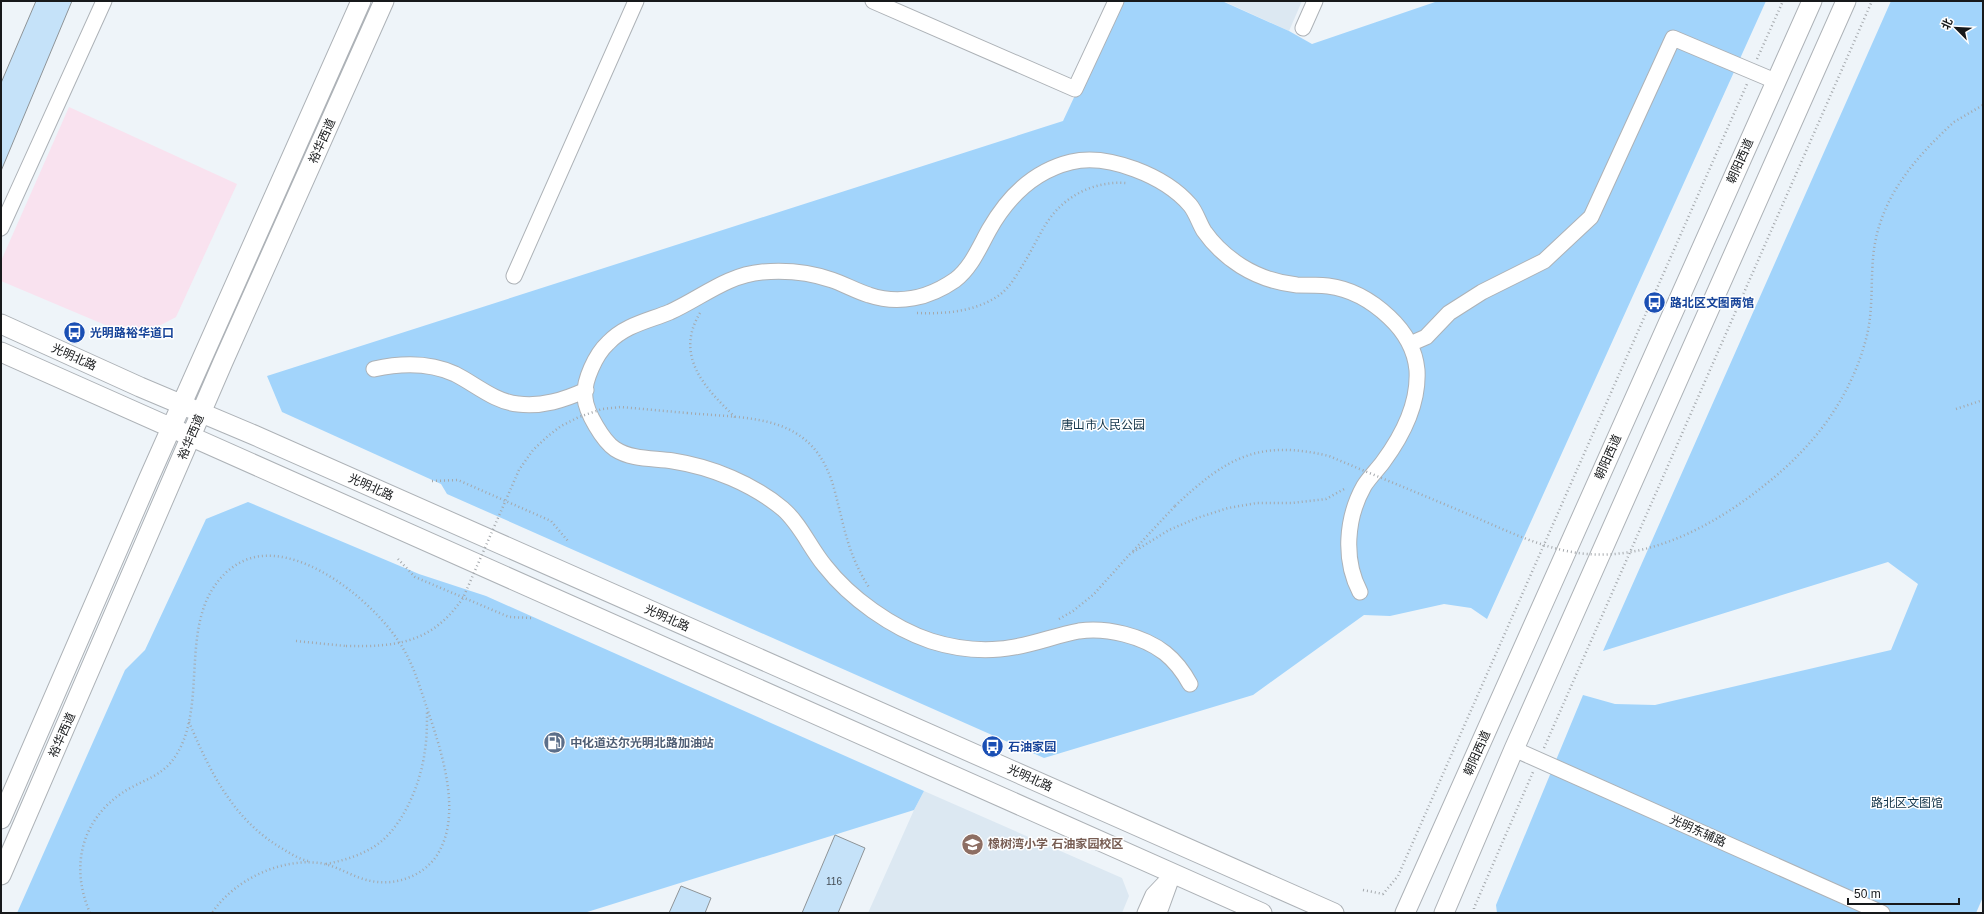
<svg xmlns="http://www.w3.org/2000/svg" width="1984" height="914" font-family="Arial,'Noto Sans SC',sans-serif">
<rect width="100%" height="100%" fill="#eef4f9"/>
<path fill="#f9e2ef" d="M69 107 237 184 176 317 136 338 1 281V261Z"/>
<path fill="#dce8f2" d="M1223 1H1302L1289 31Z
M924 791 1122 878 1129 896 1122 913H868L914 810Z"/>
<path fill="#a2d4fb" d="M1119 1H1222L1289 31 1312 44 1438 1H1766L1487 619 1471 608 1444 604 1390 616 1364 615 1253 695 1044 758 447 494 441 484 282 412 267 376 1063 121Z
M1891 1H1983V897L1976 913H1497L1496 905 1583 695 1615 704 1655 705 1891 650 1918 584 1888 562 1603 651Z
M248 502 419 574 486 596 924 791 914 810 584 913H17L125 670 145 650 206 519Z"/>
<path fill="#c5e2f9" stroke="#8e9498" d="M36 1H72L1 171V83Z
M835 835 865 848 838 913H802Z
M681 886 711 898 705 913H669Z"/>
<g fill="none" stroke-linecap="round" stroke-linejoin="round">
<defs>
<path id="minor" d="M873 1 1075 89 1116 1
M1303 28 1315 1
M1 228 104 1
M514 276 636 1
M1410 344 1426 337 1449 313 1482 292 1544 261 1591 217 1673 38 1775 81
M374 369C401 363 429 362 455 374 475 384 495 402 518 404 542 407 564 400 586 390
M1190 684C1184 673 1175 661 1165 653 1143 636 1107 627 1079 631 1052 636 1028 647 1000 649 977 651 953 648 931 641 892 628 850 598 825 566 810 548 801 525 783 509 753 484 712 467 673 461 654 458 632 460 615 449 603 441 586 412 585 398 583 381 596 354 608 343 625 325 648 321 670 312 701 298 727 275 762 272 785 270 809 272 832 280 844 284 856 291 869 295 899 305 929 298 955 280 971 268 979 248 989 230 1007 198 1034 171 1071 162 1108 153 1165 176 1190 205 1196 212 1199 223 1204 231 1213 244 1227 257 1241 266 1257 276 1278 283 1297 285 1307 285 1318 285 1328 286 1352 289 1372 301 1389 317 1404 331 1415 349 1417 370 1419 404 1403 435 1383 462 1377 470 1369 478 1364 486 1346 518 1343 560 1360 592
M1514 749 1882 913
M1145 913 1153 895 1173 874
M1159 913 1172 877"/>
<path id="major" d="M1 324 140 387 254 435 1334 913
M1 352 1262 913
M1 819 148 480 361 1
M1 875 223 362 384 1
M1405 913 1812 1
M1444 913 1514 749 1846 1"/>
</defs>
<use href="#minor" stroke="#adb2b7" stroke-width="17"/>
<use href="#major" stroke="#adb2b7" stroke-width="21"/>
<path stroke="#a4a8ac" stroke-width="2.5" stroke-dasharray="1 3" stroke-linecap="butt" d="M1757 59 1783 1
M1954 122 1983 105
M700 313C674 356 705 388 735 417
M917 313C945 314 974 312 998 296 1010 288 1017 274 1024 263 1034 247 1042 227 1054 213 1072 192 1099 181 1126 183
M1956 409 1983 400
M687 413C754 419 815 413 835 492 845 530 848 555 870 589
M432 481 458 480 551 521 568 541
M1133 551 1175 506
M398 559 415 577 509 617 532 618
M1059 619 1073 611 1094 594 1130 554 1169 530 1197 518 1228 508 1257 503H1292L1326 499 1346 488
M296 641 346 646
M189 722C210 772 234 821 283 849 291 854 299 859 308 861
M1544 748 1872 1
M326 864C341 861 356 857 370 849 401 833 421 784 425 750 427 737 427 724 427 711
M1363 890 1383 894 1398 876 1747 84
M90 913C70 867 81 821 122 793 138 782 160 777 172 761 210 712 178 629 219 580 228 569 241 560 255 557 308 546 380 607 404 650 415 669 421 691 428 711 442 753 464 818 435 858 421 877 394 886 371 881 354 878 338 866 320 863 280 858 234 880 212 913
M1474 913V908L1533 772"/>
<use href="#minor" stroke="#fff" stroke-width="15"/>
<use href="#major" stroke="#fff" stroke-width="19"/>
<path stroke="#a4a8ac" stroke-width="2.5" stroke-dasharray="1 3" stroke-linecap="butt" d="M1175 506C1226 458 1258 439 1329 456 1376 476 1423 495 1470 515 1503 529 1537 546 1572 552 1642 565 1713 527 1766 484 1814 446 1850 399 1866 339 1874 310 1870 278 1874 249 1882 195 1916 157 1954 122
M346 646C397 647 432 643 463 598L519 470 533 450 548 436 561 426 579 417 602 409 621 407 687 413"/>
</g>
<defs>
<symbol id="bus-disc" viewBox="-11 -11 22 22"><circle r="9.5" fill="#1a4fb4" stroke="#fff"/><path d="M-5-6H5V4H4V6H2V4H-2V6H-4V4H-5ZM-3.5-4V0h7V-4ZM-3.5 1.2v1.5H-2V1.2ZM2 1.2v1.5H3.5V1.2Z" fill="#fff"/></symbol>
<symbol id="fuel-disc" viewBox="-11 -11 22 22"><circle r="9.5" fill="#5c6f8a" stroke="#fff"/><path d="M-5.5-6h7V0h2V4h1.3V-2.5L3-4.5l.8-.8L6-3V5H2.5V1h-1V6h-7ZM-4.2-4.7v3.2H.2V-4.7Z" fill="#fff"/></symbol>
<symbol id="school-disc" viewBox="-11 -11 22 22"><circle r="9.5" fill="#8d6e63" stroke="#fff"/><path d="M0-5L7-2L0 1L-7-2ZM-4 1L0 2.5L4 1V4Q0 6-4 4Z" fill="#fff"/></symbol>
</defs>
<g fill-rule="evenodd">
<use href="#bus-disc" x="1642" y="290" width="25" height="25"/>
<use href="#bus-disc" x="62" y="320" width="25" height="25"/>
<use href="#fuel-disc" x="542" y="730" width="25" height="25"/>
<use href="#bus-disc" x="980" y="734" width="25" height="25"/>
<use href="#school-disc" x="960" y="832" width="25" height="25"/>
</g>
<g text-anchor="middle" stroke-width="3" stroke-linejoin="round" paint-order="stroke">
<g font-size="10" fill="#424b52">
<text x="834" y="885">116</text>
</g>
<g font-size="12" fill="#17191b" stroke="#fff">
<text transform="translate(322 141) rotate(-66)" y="4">裕华西道</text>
<text transform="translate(1740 161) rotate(-66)" y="4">朝阳西道</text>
<text transform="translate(74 357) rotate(24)" y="4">光明北路</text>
<text transform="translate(191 437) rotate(-67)" y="4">裕华西道</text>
<text transform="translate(1608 457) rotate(-66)" y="4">朝阳西道</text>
<text transform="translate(371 487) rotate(24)" y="4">光明北路</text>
<text transform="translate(667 618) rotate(24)" y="4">光明北路</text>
<text transform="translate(62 735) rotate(-66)" y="4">裕华西道</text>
<text transform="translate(1477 753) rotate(-66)" y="4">朝阳西道</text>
<text transform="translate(1030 778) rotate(24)" y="4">光明北路</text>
<text transform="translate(1698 831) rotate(24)" y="4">光明东辅路</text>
</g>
<g font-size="12" font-weight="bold" fill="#164399" stroke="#fff" text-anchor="start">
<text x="1670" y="307">路北区文图两馆</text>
<text x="90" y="337">光明路裕华道口</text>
<text x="1008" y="751">石油家园</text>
</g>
<g font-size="12" fill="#0f3147" stroke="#fff">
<text x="1103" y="429">唐山市人民公园</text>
<text x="1907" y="807">路北区文图馆</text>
</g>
<g font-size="12" font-weight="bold" fill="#4e5e75" stroke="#fff" text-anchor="start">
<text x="570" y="747">中化道达尔光明北路加油站</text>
</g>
<g font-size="12" font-weight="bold" fill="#785e54" stroke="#fff" text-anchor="start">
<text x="988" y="848">橡树湾小学 石油家园校区</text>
</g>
</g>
<rect width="1984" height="914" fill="none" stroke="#17191b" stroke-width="4"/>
<g transform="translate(1956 28) rotate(294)" stroke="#ffffff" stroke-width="3" paint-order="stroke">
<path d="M0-3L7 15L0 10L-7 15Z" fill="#17191b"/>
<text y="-6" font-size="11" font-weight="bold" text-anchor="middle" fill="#17191b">北</text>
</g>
<path d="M1848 898v6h111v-6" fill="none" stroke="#17191b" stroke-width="2"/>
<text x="1854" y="898" font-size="12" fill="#17191b" stroke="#ffffff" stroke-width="3" paint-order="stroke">50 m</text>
</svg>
